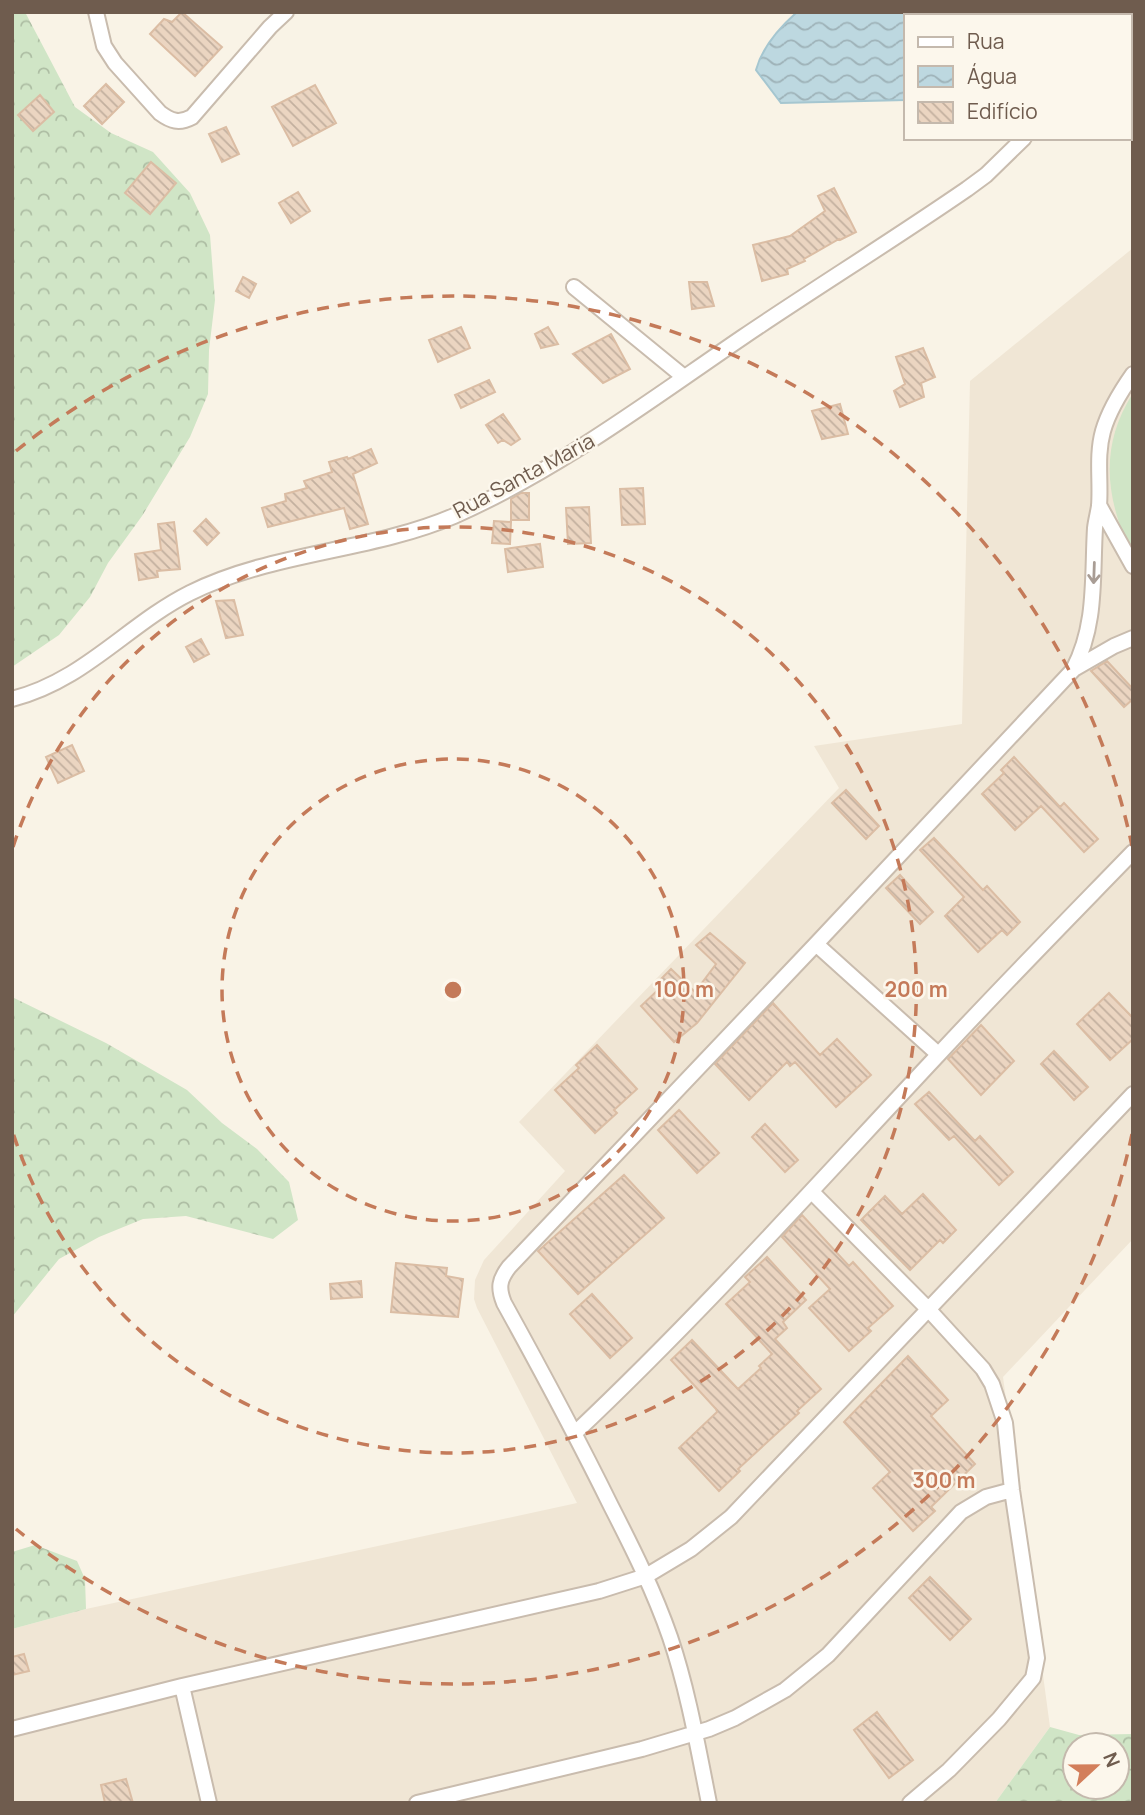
<svg xmlns="http://www.w3.org/2000/svg" width="1145" height="1815" font-family="Manrope,sans-serif">
<defs>
<pattern id="forest-crowns" width="20" height="18" patternUnits="userSpaceOnUse" patternTransform="scale(1.75)"><rect width="20" height="18" fill="#d0e5c6"/><path d="M2 6a3 3 0 1 1 6 0M12 15a3 3 0 1 1 6 0" fill="none" stroke="#adbda3"/></pattern>
<pattern id="water-waves" width="16" height="10" patternUnits="userSpaceOnUse" patternTransform="scale(1.75)"><rect width="16" height="10" fill="#bdd8e0"/><path d="M0 5q4-4 8 0t8 0" fill="none" stroke="#9eb2b8"/></pattern>
<pattern id="building-back-hatch" width="6" height="6" patternUnits="userSpaceOnUse" patternTransform="scale(1.75)"><rect width="6" height="6" fill="#ebd5c1"/><path d="M-1 5l2 2M0 0l6 6M5-1l2 2" fill="none" stroke="#c3b09f"/></pattern>
</defs>
<rect width="100%" height="100%" fill="#f9f3e6"/>
<path fill="#f0e6d5" d="M1133 248V1239L1003 1377 1050 1727 995 1803H12V1629L86 1609 577 1503 477 1308 474 1299 475 1280 484 1260 565 1171 519 1122 839 788 814 746 962 724 970 381Z"/>
<path fill="url(#forest-crowns)" fill-rule="evenodd" d="M12 12H25L75 107 111 133 153 152 190 193 210 235 215 300 209 350 208 394 190 437 142 516 108 563 90 597 59 635 12 667Z
M12 997 106 1043 187 1090 222 1123 257 1149 289 1182 298 1220 273 1239 186 1216 143 1219 99 1237 59 1259 12 1317Z
M35 1545 77 1561 85 1579 86 1609 12 1629V1552Z
M1050 1727 1079 1735 1133 1734V1803H995ZM1075 1745H1117V1787H1075Z"/>
<path fill="#d0e5c6" d="M1133 393V556C1106 501 1098 448 1133 393Z"/>
<path fill="url(#water-waves)" stroke="#a5c6d0" stroke-width="2" d="M797 12H908L911 16H905V100L781 103 756 70C762 47 779 28 797 12Z"/>
<path fill="url(#building-back-hatch)" stroke="#dbbda4" stroke-width="2" d="M182 12 222 47 195 76 150 34 164 19 172 22Z
M106 84 124 102 102 124 84 106Z
M315 85 336 123 293 146 272 107Z
M40 95 54 112 33 131 18 115Z
M226 127 239 154 222 162 209 134Z
M151 162 176 183 150 214 125 193Z
M834 188 856 232 840 240 839 239 804 259 805 261 787 269 788 274 762 281 753 245 790 236 825 211 818 196Z
M298 192 310 211 291 223 279 203Z
M243 277 256 284 249 298 236 291Z
M689 282H707L714 306 692 309Z
M461 327 470 348 438 362 429 340Z
M548 327 558 344 541 348 535 334Z
M611 334 630 369 603 383 573 354Z
M923 348 935 377 921 383 924 397 900 407 894 391 905 384 896 357Z
M489 380 495 392 461 408 455 395Z
M840 404 848 434 822 439 812 411Z
M503 414 520 439 511 445 503 440 498 443 486 425Z
M371 449 377 463 353 474 368 524 350 529 344 508 268 527 262 508 286 501 285 494 307 488 304 481 332 472 329 462 347 457 348 459Z
M643 488 645 524 622 525 620 489Z
M521 493H529V520H511V499Z
M589 507 591 543 568 544 566 508Z
M206 519 219 533 207 545 194 531Z
M494 521 511 522 510 544 492 543Z
M174 522 180 569 157 571 158 577 139 580 135 554 161 550 158 524Z
M540 544 543 567 508 572 505 549Z
M234 600 243 635 226 638 216 601Z
M201 639 209 654 194 662 186 647Z
M1107 661 1133 689V699L1124 707 1091 671Z
M72 745 84 771 58 783 46 757Z
M1014 757 1060 807 1064 803 1098 839 1084 852 1041 806 1015 830 982 794 1004 773 1001 770Z
M846 790 879 826 866 839 832 803Z
M934 838 983 890 987 886 1020 922 1007 935 1002 930 978 952 945 916 964 897 920 850Z
M900 875 933 912 920 924 886 888Z
M710 933 745 963 697 1023 674 1042 641 1006 660 988 656 984 671 969 695 992 716 964 696 945Z
M1109 993 1133 1018V1039L1110 1060 1077 1024Z
M773 1003 820 1055 837 1039 871 1075 836 1107 795 1062 790 1066 787 1062 749 1100 715 1064Z
M981 1025 1014 1061 981 1095 948 1059Z
M597 1045 637 1089 614 1110 617 1113 595 1133 555 1090 579 1068 576 1065Z
M1054 1051 1088 1087 1074 1100 1041 1064Z
M929 1092 975 1141 980 1136 1013 1172 999 1185 954 1136 949 1140 915 1104Z
M679 1110 719 1153 697 1173 658 1130Z
M765 1124 798 1160 785 1172 752 1137Z
M624 1175 664 1218 578 1294 538 1251Z
M923 1194 956 1230 943 1243 940 1240 910 1270 861 1220 885 1196 902 1214Z
M802 1215 849 1266 853 1262 893 1306 868 1328 871 1331 849 1351 809 1308 830 1289 782 1237Z
M767 1257 806 1300 783 1322 787 1328 775 1339 821 1389 797 1411 799 1413 738 1469 740 1471 719 1491 679 1448 717 1412 716 1409 671 1360 692 1340 738 1389 761 1368 759 1366 772 1354 726 1304 750 1282 745 1277Z
M396 1263 447 1268 446 1276 463 1279 458 1317 391 1312Z
M361 1281 362 1297 331 1299 330 1284Z
M592 1294 632 1338 610 1358 570 1314Z
M908 1356 948 1400 931 1416 975 1464 931 1507 935 1511 913 1531 873 1488 890 1472 844 1422Z
M930 1577 971 1619 950 1640 909 1598Z
M24 1654 29 1671 12 1675V1657Z
M877 1712 913 1760 889 1778 854 1730Z
M126 1779 133 1803H105L101 1785Z"/>
<g fill="none" stroke-linecap="round" stroke-linejoin="round">
<defs>
<path id="street" d="M96 12 104 46 115 63 160 113C171 121 179 124 192 117L270 27 286 12
M964 12 966 16
M1129 58 1133 55
M574 287 684 377
M1099 505 1133 566
M1074 669 1114 646 1133 638
M12 699C84 681 128 624 190 593 272 552 370 552 454 516 558 470 649 401 743 337 817 287 893 240 967 189L986 175 1024 138
M816 944 938 1054
M812 1192 929 1310 983 1369 992 1384 1005 1423 1012 1490 1037 1658 1033 1678 999 1719 949 1770 910 1803
M575 1433C702 1313 819 1182 938 1055 1002 986 1068 919 1133 852
M182 1686 209 1803
M12 1729 182 1686 599 1591 646 1576 691 1549 731 1517 1133 1094
M417 1803 642 1749 709 1729 735 1718 785 1690 828 1655 961 1512 986 1497 1012 1490
M709 1803C698 1748 688 1690 670 1637 654 1591 633 1549 611 1506 577 1437 541 1370 504 1303 498 1288 499 1280 509 1267L816 944 1073 670C1097 625 1092 577 1095 528 1096 520 1098 513 1099 506 1101 481 1096 456 1103 431 1109 410 1121 391 1133 374"/>
</defs>
<use href="#street" stroke="#c9bcae" stroke-width="18"/>
<use href="#street" stroke="#fff" stroke-width="14"/>
</g>
<defs><path id="oneway-shaft" d="M-6 0H5M1.5-3L5.5 0L1.5 3" fill="none" stroke-width="1.6" stroke-linecap="round" stroke-linejoin="round" transform="scale(1.75)"/></defs>
<use stroke="#a99d95" href="#oneway-shaft" transform="translate(1094 573) rotate(92)"/>
<g fill="none" stroke="#c47a59" stroke-width="3.5" stroke-dasharray="12 9">
<circle cx="453" cy="990" r="231"/>
<path d="M13 847A463 463 0 1 1 13 1133"/>
<path d="M1132 1134A694 694 0 0 1 16 1529M16 451A694 694 0 0 1 1132 846"/>
</g>
<g text-anchor="middle" stroke-width="5" stroke-linejoin="round" paint-order="stroke">
<g font-size="21" fill="#6f5c4e" stroke="#fcf7ec">
<text transform="translate(524 476) rotate(-28)" y="7">Rua Santa Maria</text>
</g>
</g>
<circle cx="453" cy="990" r="10" fill="#c47a59" stroke="#fcf7ec" stroke-width="3.5"/>
<g font-size="21" text-anchor="middle" font-weight="bold" fill="#c47a59" stroke="#fcf7ec" stroke-width="5" stroke-linejoin="round" paint-order="stroke">
<text x="684" y="997">100 m</text>
<text x="916" y="997">200 m</text>
<text x="944" y="1488">300 m</text>
</g>
<rect width="1145" height="1815" fill="none" stroke="#6f5c4e" stroke-width="28"/>
<rect x="904" y="14" width="228" height="126" fill="#fcf7ec" stroke="#c4b9ad" stroke-width="2"/>
<rect x="918" y="37" width="35" height="10" fill="#ffffff" stroke="#c4b9ad" stroke-width="2"/>
<text x="967" y="49" font-size="21" fill="#6f5c4e">Rua</text>
<rect x="918" y="66" width="35" height="21" fill="url(#water-waves)" stroke="#c4b9ad" stroke-width="2"/>
<text x="967" y="84" font-size="21" fill="#6f5c4e">Água</text>
<rect x="918" y="102" width="35" height="21" fill="url(#building-back-hatch)" stroke="#c4b9ad" stroke-width="2"/>
<text x="967" y="119" font-size="21" fill="#6f5c4e">Edifício</text>
<g transform="translate(1096 1766) rotate(68)"><circle r="33" fill="#fcf7ec" stroke="#c4b9ad" stroke-width="2"/>
<path d="M0-5L12 26L0 18L-12 26Z" fill="#d37f5b"/>
<text y="-10" font-size="19" font-weight="bold" text-anchor="middle" fill="#6f5c4e">N</text>
</g>
</svg>
